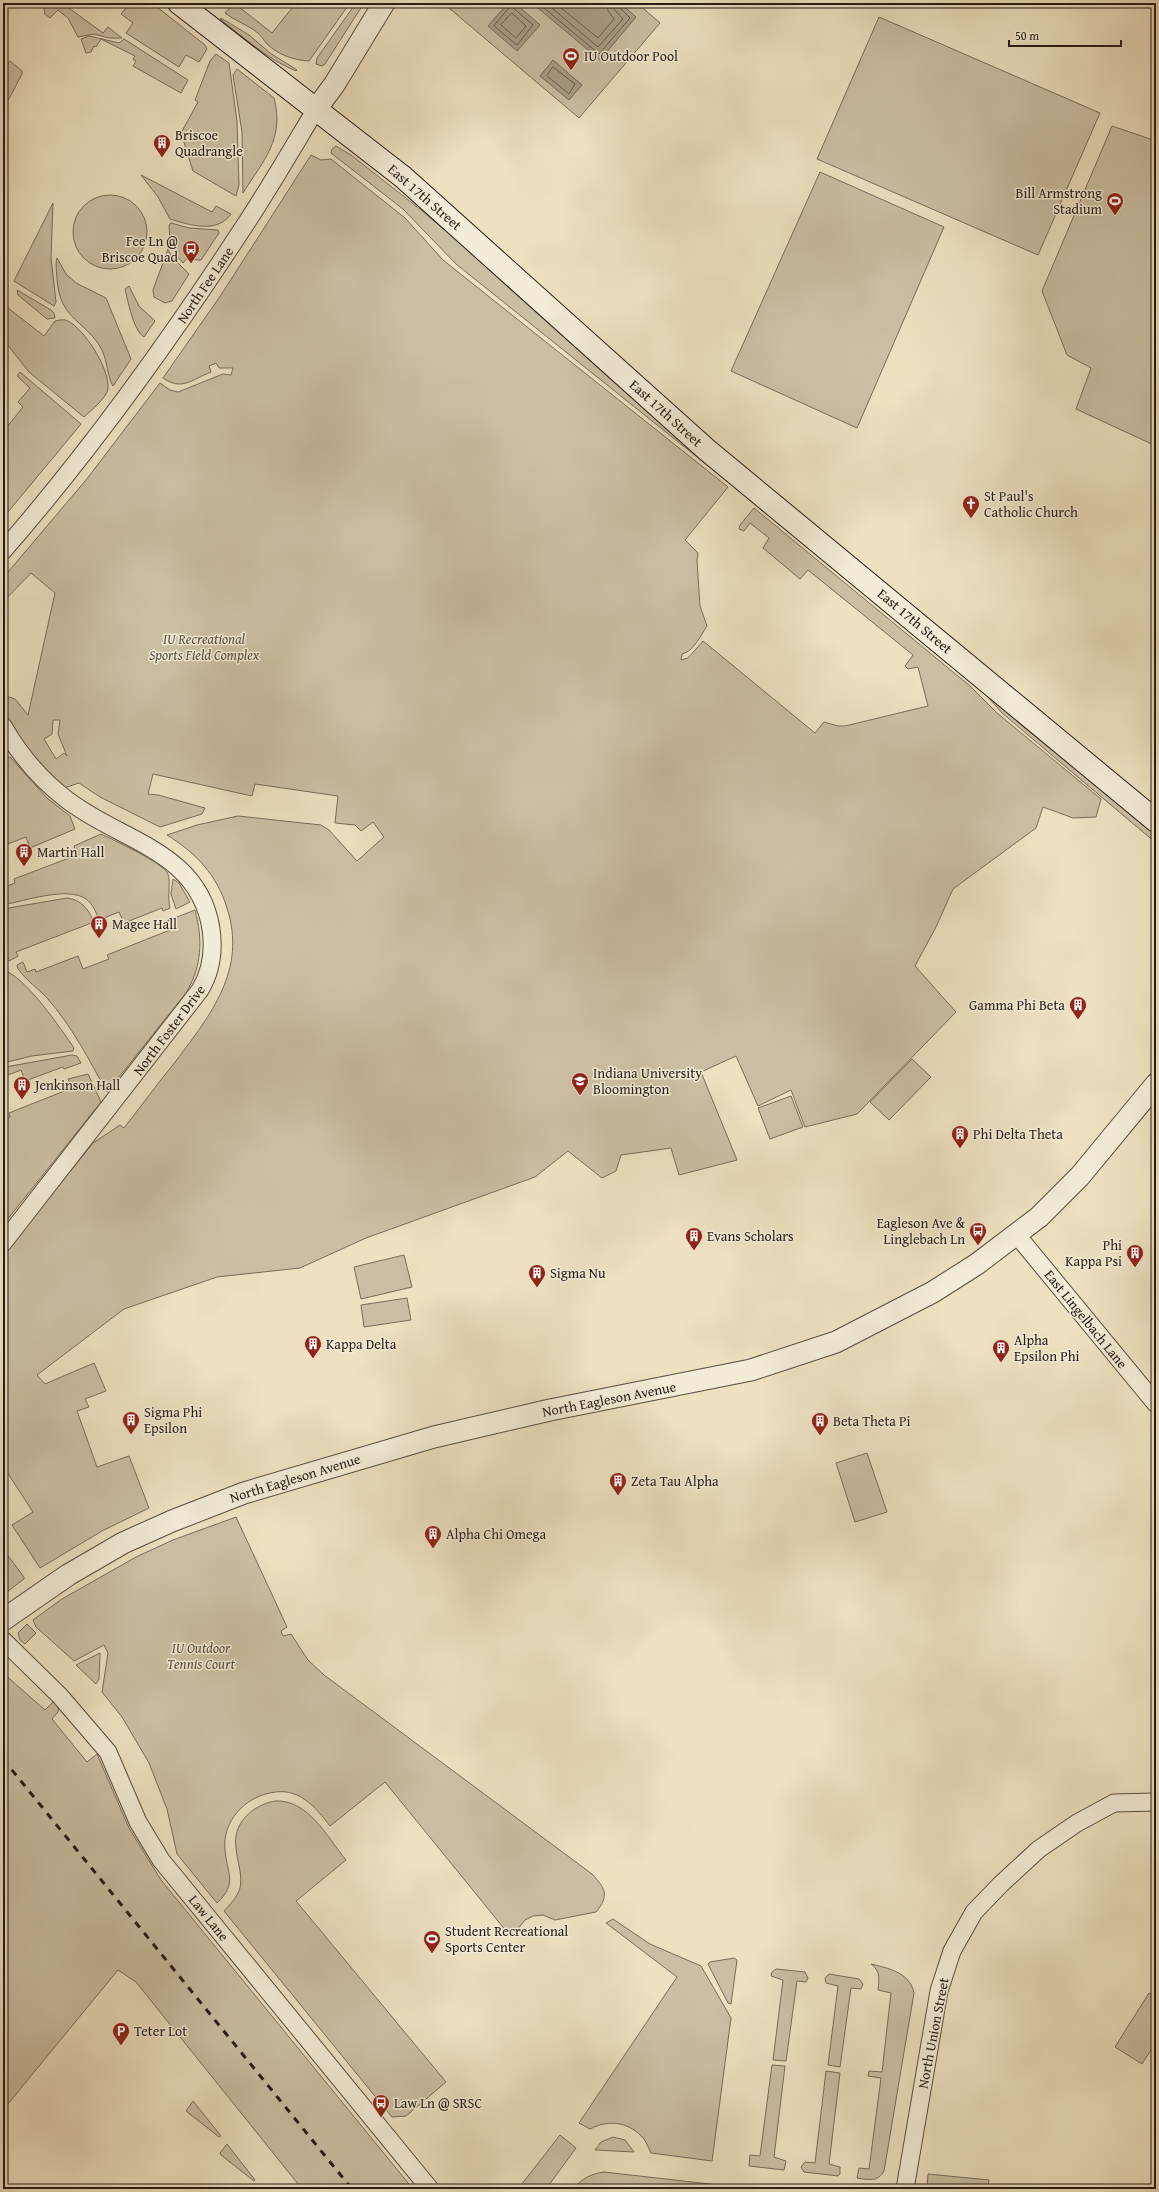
<svg xmlns="http://www.w3.org/2000/svg" width="1159" height="2192" font-family="'Gentium Book Plus',serif">
<rect width="100%" height="100%" fill="#ede1c0"/>
<filter id="stains"><feTurbulence type="fractalNoise" baseFrequency=".005" numOctaves="4"/><feColorMatrix values="0 0 0 0 .2 0 0 0 0 .09 0 0 0 0 .02 0 0 0 .5 -.17"/></filter>
<radialGradient id="worn" r=".72"><stop offset=".6" stop-color="#630" stop-opacity="0"/><stop offset="1" stop-color="#630" stop-opacity=".3"/></radialGradient>
<path fill="#cbbfa3" stroke="#786c5c" fill-rule="evenodd" d="M47 3H62L103 33 108 27 122 38H109L94 34 78 37 68 18 58 10 50 18 45 14 44 8Z
M130 3H152L205 45 207 49 199 62 186 55 179 67 126 33 133 23 121 14Z
M234 3 272 33 296 3H350L309 61C293 60 279 55 267 44 263 39 260 34 254 30 245 24 234 20 225 13Z
M356 3H364L325 64 322 66 316 64 317 58Z
M443 3H637L660 23 579 118Z
M879 17 1100 113 1038 255 817 159Z
M221 18 249 35 270 53 297 70 296 71C267 59 244 38 220 19Z
M89 36 119 43 124 39 188 80 181 93 133 66 136 61 133 59 135 56 101 39 96 47 94 46 91 52 86 53 81 39Z
M216 54 229 63 237 121 239 185 236 196 193 171 181 133 198 102 195 100 210 61Z
M10 61 22 71V74L3 110V69Z
M237 69 274 98C285 139 263 161 243 193L242 132 233 75Z
M1112 126 1156 141V446L1076 409 1091 368 1067 355 1042 291Z
M336 146 351 155 421 210 511 286 742 493 456 264 403 209 331 153 332 149Z
M311 155 321 160 331 159 405 218 443 260 728 487 685 540 698 553 697 560 700 606 707 626C701 635 693 652 682 654L681 660 688 658 703 641 815 733 824 722 838 726H845L928 706 918 667 908 669 905 666 913 655 808 570 800 579 763 548 769 538 750 523 744 531 739 529 740 525 754 508 970 686 997 713 1101 799 1096 817 1073 818 1043 807 1036 828 953 889 936 927 915 966 956 1012 857 1114 805 1127 791 1090 758 1106 736 1056 701 1072 737 1160 679 1175 671 1148 621 1155 616 1171 602 1178 568 1151 535 1177 366 1238 300 1268 217 1277 124 1309 37 1375 45 1384 94 1363 106 1391 85 1399 89 1407 77 1411 97 1467 129 1456 149 1508 102 1531 40 1568 12 1525 33 1512 3 1466V1255L93 1143 120 1125 124 1128C141 1106 158 1083 176 1061 211 1014 247 970 227 908 217 875 196 853 167 835L197 825 238 816 321 825 329 830 357 861 384 837 373 822 361 831 355 825 335 823 338 796 255 784 252 796 153 774 148 794 158 795 205 808 202 814 160 827 100 797 79 783 64 788C41 764 9 737 3 702L6 696 15 699 28 715 55 593 31 573 3 602V578L86 480 160 383 170 390 178 392 223 374 231 375 233 368H219L216 363 209 366 211 372C191 380 182 391 163 378L221 295ZM53 720H60L58 734 67 756 64 753 56 759 44 739 52 734Z
M820 172 944 227 857 428 731 371Z
M141 175 212 212 216 206 231 214C217 234 190 225 170 219L158 197Z
M73 232a37 37 0 1 1 74 0a37 37 0 1 1-74 0Z
M53 203 51 258 56 302 54 306 14 281Z
M171 223 189 228 218 230 219 233 201 260H196L190 255 183 263 175 254 173 242 170 241 169 225Z
M168 249 172 257 189 274 172 301 165 303 154 297 153 290Z
M57 258 66 274 76 283 106 298 131 359 113 386C108 379 107 360 102 350 86 320 60 321 57 279 57 273 55 264 57 258Z
M129 286 139 306 155 321 144 337C133 330 128 301 125 289Z
M17 290 51 310 54 313 55 318 47 319 18 295Z
M3 304 44 336 55 321C60 320 64 319 68 321 85 330 110 369 108 389 106 399 91 410 84 417L29 372 3 339Z
M20 372 81 424 3 518V440L5 437 3 432 23 407 18 402 30 388 17 376Z
M981 689 1149 829 1156 835V843L1002 713Z
M10 757 47 798 70 816 75 829 30 848 26 837 5 845 3 759Z
M101 834C113 840 164 863 168 874 171 882 167 897 170 908L163 911 162 908 124 923 119 912 99 920C96 912 93 904 86 899 68 886 24 901 3 905V888L15 883 14 879 77 855 74 846Z
M173 879 179 883 190 902 176 909 171 894Z
M67 898C82 900 88 909 94 922L16 952 18 956 9 961 3 958V909Z
M195 910C203 940 202 966 186 993L107 1092C89 1060 72 1026 47 998 41 991 17 973 17 965L23 962 27 972 35 969 36 972 78 956 83 969 109 959 107 955 170 930 167 921Z
M3 970C25 976 61 1029 74 1048L73 1051 32 1056 3 1063Z
M72 1055 77 1056 81 1063 64 1069 63 1067 25 1081 21 1070 3 1077V1068L11 1066Z
M912 1059 931 1077 889 1120 870 1102Z
M88 1074 101 1102 3 1225V1120L10 1117 9 1113 72 1088 68 1079Z
M791 1096 803 1127 770 1139 758 1108Z
M404 1255 412 1287 361 1299 354 1267Z
M407 1298 411 1320 364 1327 361 1305Z
M867 1453 887 1512 855 1522 836 1463Z
M236 1517 287 1627 281 1631 283 1636 291 1634 308 1660 324 1675 592 1874C605 1888 610 1895 596 1912L555 1920 543 1915 533 1916 525 1920 511 1937 385 1782 330 1826C315 1807 299 1786 270 1793 244 1798 222 1822 225 1850 227 1874 238 1883 217 1903L177 1854 167 1809 149 1763 122 1717 102 1692 108 1653 104 1645 74 1661 36 1627 33 1620 62 1599 136 1557 173 1540Z
M3 1549 24 1577V1579L3 1595Z
M27 1624 36 1633 25 1644 20 1640 18 1633Z
M100 1653 99 1679 96 1684 76 1665Z
M3 1673 45 1710 54 1701 59 1706 58 1712 52 1719 87 1762 97 1754 129 1828 161 1880 413 2189H302L136 1982 118 1970 3 2110V1940L6 1936 3 1933Z
M275 1801C308 1799 327 1837 346 1860L296 1901 446 2082 406 2116 392 2117 224 1911C230 1904 237 1898 240 1888 243 1875 237 1861 236 1848 232 1824 252 1805 275 1801Z
M613 1919 650 1944 701 1966 731 2018 712 2161 651 2153C649 2149 647 2144 644 2139 630 2122 609 2119 590 2129L579 2123 677 1977 606 1923Z
M734 1958 737 1960 731 2004 728 2003 708 1964 710 1962Z
M871 1964C887 1968 910 1972 914 1993L884 2171C878 2182 868 2180 857 2178L859 2168 869 2169 881 2078 868 2076 869 2071 882 2072 891 1993 878 1990C879 1980 881 1971 871 1964Z
M776 1969 805 1972 808 1978 806 1982 797 1981 786 2061 773 2060 783 1980 771 1976 772 1972Z
M829 1974 859 1979 863 1984 861 1989 851 1988 840 2067 828 2065 838 1986 826 1983 825 1978Z
M1149 1993 1156 1997V2042L1142 2064 1115 2047Z
M772 2065 785 2066 774 2157 786 2161 784 2170 749 2166 750 2155 760 2156Z
M826 2071 840 2073 829 2164 840 2167V2174L838 2176 804 2172 801 2167 805 2162 815 2163Z
M193 2101 221 2136 219 2137 186 2111Z
M560 2135 576 2148 546 2189H518Z
M613 2137 625 2140 634 2152 595 2150 601 2142Z
M227 2144 255 2180 254 2181 221 2155 220 2153Z
M604 2172 727 2186 728 2189H574C582 2178 591 2174 604 2172Z
M928 2174 989 2180 987 2189H927Z"/>
<path fill="#a99d86" stroke="#756959" d="M508 3H515L540 25 517 51 488 26Z
M532 3H620L636 17 600 60Z
M553 60 582 85 569 100 540 76Z"/>
<g fill="none" stroke-linecap="round" stroke-linejoin="round">
<path stroke="#685c4e" stroke-width="1" d="M538 3 599 54 630 18 619 7 618 3
M546 3 598 47 623 19 614 9 613 3
M555 3 598 38 614 19 608 11 607 3
M511 6 533 25 517 45 494 26Z
M512 13 526 26 516 38 501 25Z
M553 67 575 84 569 94 547 76Z"/>
<defs>
<path id="minor" d="M3 551C91 450 170 340 243 228 269 189 292 149 316 109
M3 726C19 754 40 779 66 799 119 841 199 850 211 929 214 950 211 972 200 990L3 1243
M1016 1234 1156 1404
M3 1640 60 1696 108 1752 138 1822 161 1860 430 2189
M905 2189 939 1991 952 1951 974 1912 1001 1884 1039 1849 1077 1823 1114 1803 1156 1802"/>
<path id="tertiary" d="M316 109 334 85 384 3
M3 1620 68 1575 123 1543 172 1521 244 1493 434 1437 550 1410 751 1370 836 1342 933 1292 977 1264 1039 1217 1080 1176 1156 1084"/>
<path id="secondary" d="M179 3 403 177 707 450 1156 821"/>
</defs>
<use href="#minor" stroke="#584c40" stroke-width="19"/>
<use href="#tertiary" stroke="#584c40" stroke-width="23"/>
<use href="#secondary" stroke="#261a15" stroke-width="24"/>
<use href="#minor" stroke="#f3ecd6" stroke-width="17"/>
<use href="#tertiary" stroke="#f3ecd6" stroke-width="21"/>
<use href="#secondary" stroke="#f3ecd6" stroke-width="22"/>
<path stroke="#261a15" stroke-width="3" stroke-dasharray="7 7" stroke-linecap="butt" d="M3 1759 352 2189"/>
</g>
<defs>
<symbol id="stadium-pin" viewBox="-11 -11 22 30"><path d="M0 17L-7.5 6A9.5 9.5 0 1 1 7.5 6Z" fill="#8f2418" stroke="#f3ecd6"/><path d="M0-5a6.5 5 0 1 0 0 10a6.5 5 0 1 0 0-10ZM-3.5-1.8h7v3.6h-7Z" fill="#fff"/></symbol>
<symbol id="building-pin" viewBox="-11 -11 22 30"><path d="M0 17L-7.5 6A9.5 9.5 0 1 1 7.5 6Z" fill="#8f2418" stroke="#f3ecd6"/><path d="M-4-6H4V6H1V3H-1V6H-4ZM-2.5-4.3h1.7v1.8h-1.7ZM.8-4.3h1.7v1.8H.8ZM-2.5-1h1.7V.8h-1.7ZM.8-1h1.7V.8H.8Z" fill="#fff"/></symbol>
<symbol id="bus-pin" viewBox="-11 -11 22 30"><path d="M0 17L-7.5 6A9.5 9.5 0 1 1 7.5 6Z" fill="#8f2418" stroke="#f3ecd6"/><path d="M-5-6H5V4H4V6H2V4H-2V6H-4V4H-5ZM-3.5-4V0h7V-4ZM-3.5 1.2v1.5H-2V1.2ZM2 1.2v1.5H3.5V1.2Z" fill="#fff"/></symbol>
<symbol id="church-pin" viewBox="-11 -11 22 30"><path d="M0 17L-7.5 6A9.5 9.5 0 1 1 7.5 6Z" fill="#8f2418" stroke="#f3ecd6"/><path d="M-1.2-6h2.4v3.5h3.3v2.4h-3.3V6h-2.4V-.1h-3.3v-2.4h3.3Z" fill="#fff"/></symbol>
<symbol id="university-pin" viewBox="-11 -11 22 30"><path d="M0 17L-7.5 6A9.5 9.5 0 1 1 7.5 6Z" fill="#8f2418" stroke="#f3ecd6"/><path d="M0-5L7-2L0 1L-7-2ZM-4 1L0 2.5L4 1V4Q0 6-4 4Z" fill="#fff"/></symbol>
<symbol id="parking-pin" viewBox="-11 -11 22 30"><path d="M0 17L-7.5 6A9.5 9.5 0 1 1 7.5 6Z" fill="#8f2418" stroke="#f3ecd6"/><path d="M-3.5-5.5H1a3.5 3.5 0 0 1 0 7H-1V5.5H-3.5ZM-1-3.4V-.6H.8a1.4 1.4 0 0 0 0-2.8Z" fill="#fff"/></symbol>
</defs>
<g fill-rule="evenodd">
<use href="#stadium-pin" x="561" y="46" width="20" height="27"/>
<use href="#building-pin" x="152" y="133" width="20" height="27"/>
<use href="#stadium-pin" x="1105" y="191" width="20" height="27"/>
<use href="#bus-pin" x="181" y="239" width="20" height="27"/>
<use href="#church-pin" x="961" y="494" width="20" height="27"/>
<use href="#building-pin" x="14" y="842" width="20" height="27"/>
<use href="#building-pin" x="89" y="914" width="20" height="27"/>
<use href="#building-pin" x="1068" y="995" width="20" height="27"/>
<use href="#university-pin" x="570" y="1071" width="20" height="27"/>
<use href="#building-pin" x="12" y="1075" width="20" height="27"/>
<use href="#building-pin" x="950" y="1124" width="20" height="27"/>
<use href="#bus-pin" x="968" y="1221" width="20" height="27"/>
<use href="#building-pin" x="684" y="1226" width="20" height="27"/>
<use href="#building-pin" x="1125" y="1243" width="20" height="27"/>
<use href="#building-pin" x="527" y="1263" width="20" height="27"/>
<use href="#building-pin" x="303" y="1334" width="20" height="27"/>
<use href="#building-pin" x="991" y="1338" width="20" height="27"/>
<use href="#building-pin" x="121" y="1410" width="20" height="27"/>
<use href="#building-pin" x="810" y="1411" width="20" height="27"/>
<use href="#building-pin" x="608" y="1471" width="20" height="27"/>
<use href="#building-pin" x="423" y="1524" width="20" height="27"/>
<use href="#stadium-pin" x="422" y="1929" width="20" height="27"/>
<use href="#parking-pin" x="111" y="2021" width="20" height="27"/>
<use href="#bus-pin" x="371" y="2093" width="20" height="27"/>
</g>
<g text-anchor="middle" stroke-width="3" stroke-linejoin="round" paint-order="stroke">
<g font-size="14" fill="#261a15" stroke="#f3ecd6" text-anchor="start">
<text x="584" y="61">IU Outdoor Pool</text>
<text x="175" y="140">Briscoe<tspan x="175" dy="16">Quadrangle</tspan></text>
<text x="1102" y="198" text-anchor="end">Bill Armstrong<tspan x="1102" dy="16">Stadium</tspan></text>
<text x="178" y="246" text-anchor="end">Fee Ln @<tspan x="178" dy="16">Briscoe Quad</tspan></text>
<text x="984" y="501">St Paul's<tspan x="984" dy="16">Catholic Church</tspan></text>
<text x="37" y="857">Martin Hall</text>
<text x="112" y="929">Magee Hall</text>
<text x="1065" y="1010" text-anchor="end">Gamma Phi Beta</text>
<text x="593" y="1078">Indiana University<tspan x="593" dy="16">Bloomington</tspan></text>
<text x="35" y="1090">Jenkinson Hall</text>
<text x="973" y="1139">Phi Delta Theta</text>
<text x="965" y="1228" text-anchor="end">Eagleson Ave &amp;<tspan x="965" dy="16">Linglebach Ln</tspan></text>
<text x="707" y="1241">Evans Scholars</text>
<text x="1122" y="1250" text-anchor="end">Phi<tspan x="1122" dy="16">Kappa Psi</tspan></text>
<text x="550" y="1278">Sigma Nu</text>
<text x="1014" y="1345">Alpha<tspan x="1014" dy="16">Epsilon Phi</tspan></text>
<text x="326" y="1349">Kappa Delta</text>
<text x="144" y="1417">Sigma Phi<tspan x="144" dy="16">Epsilon</tspan></text>
<text x="833" y="1426">Beta Theta Pi</text>
<text x="631" y="1486">Zeta Tau Alpha</text>
<text x="446" y="1539">Alpha Chi Omega</text>
<text x="445" y="1936">Student Recreational<tspan x="445" dy="16">Sports Center</tspan></text>
<text x="134" y="2036">Teter Lot</text>
<text x="394" y="2108">Law Ln @ SRSC</text>
</g>
<g font-size="14" fill="#261a15" stroke="#f3ecd6">
<text transform="translate(425 197) rotate(41)" y="5">East 17th Street</text>
<text transform="translate(205 285) rotate(-56)" y="5">North Fee Lane</text>
<text transform="translate(666 413) rotate(42)" y="5">East 17th Street</text>
<text transform="translate(915 621) rotate(40)" y="5">East 17th Street</text>
<text transform="translate(169 1030) rotate(-53)" y="5">North Foster Drive</text>
<text transform="translate(1086 1319) rotate(51)" y="5">East Lingelbach Lane</text>
<text transform="translate(609 1399) rotate(-11)" y="5">North Eagleson Avenue</text>
<text transform="translate(295 1478) rotate(-17)" y="5">North Eagleson Avenue</text>
<text transform="translate(209 1918) rotate(51)" y="5">Law Lane</text>
<text transform="translate(933 2033) rotate(-79)" y="5">North Union Street</text>
</g>
<g font-size="14" font-style="italic" fill="#584c40" stroke="#f3ecd6">
<text x="204" y="644">IU Recreational<tspan x="204" dy="16">Sports Field Complex</tspan></text>
<text x="201" y="1653">IU Outdoor<tspan x="201" dy="16">Tennis Court</tspan></text>
</g>
</g>
<rect width="1159" height="2192" fill="none" stroke="#ede1c0" stroke-width="16"/>
<rect x="4" y="4" width="1151" height="2184" fill="none" stroke="#261a15" stroke-width="2"/>
<rect x="8" y="8" width="1143" height="2176" fill="none" stroke="#261a15"/>
<path d="M1009 40v6h112v-6" fill="none" stroke="#261a15" stroke-width="2"/>
<text x="1015" y="40" font-size="12" fill="#261a15" stroke="#f3ecd6" stroke-width="3" paint-order="stroke">50 m</text>
<rect width="100%" height="100%" filter="url(#stains)"/>
<rect width="100%" height="100%" fill="url(#worn)"/>
</svg>
